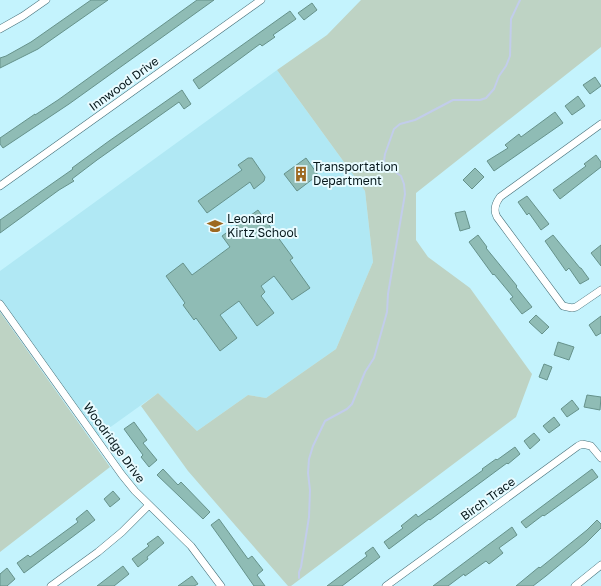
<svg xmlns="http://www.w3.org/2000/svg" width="601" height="586" font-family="'Golos Text',sans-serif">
<rect width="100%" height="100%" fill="#c4f3fd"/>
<path fill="#b0e8f4" d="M277 70 365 191 373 262 336 349 266 398 248 395 197 431 158 393 98 436 0 304V271Z"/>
<path fill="#bed3c4" d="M361 0H601V47L416 193V240L428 257 470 288 532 374 516 417 291 586H288L188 471 141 406 158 393 197 431 248 395 266 398 336 349 373 262 365 191 277 70 327 35Z
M0 312 110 467 0 552Z"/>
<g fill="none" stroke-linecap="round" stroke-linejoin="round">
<path stroke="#c2cdeb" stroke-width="2" d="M299 578V572L301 567 309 517 310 490 308 473 309 459 313 446 325 421 347 409 352 404 365 372 374 358 387 312 388 294 405 194 404 184 401 176 387 166 384 161 385 154 394 129 400 124 415 120 453 100H480L486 98 494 89 499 76 506 66 510 56 511 19 520 0"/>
</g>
<path fill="#8fbcb5" stroke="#66928b" d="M91 0H108L38 49 0 68V58L6 56 31 42Z
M197 0H214L69 104 3 148 0 144V138L35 114V115L58 100Z
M312 3 317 10 304 20 298 13Z
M290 11 296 19 273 35 275 37 262 46 260 44 199 89 193 80Z
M595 77 601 86 590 94 583 85Z
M182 90 191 104 184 109 179 102 97 160 72 179 74 181 59 190 0 233V220L73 169 72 168 109 141Z
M578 96 585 106 572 115 565 106Z
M555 112 563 123 494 171 487 161 508 148 505 145 519 134 521 137Z
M596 155 601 162V167L560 199 553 190 586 166 584 164Z
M248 158H252L265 177 264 181 254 189 250 182 207 213 198 201 242 170 238 165Z
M306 158 318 175 297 191 284 174Z
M475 168 484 177 472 189 463 180Z
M527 196 549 224 541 230 529 213 527 215 518 202Z
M258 210 293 258 290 260 310 288 292 300 274 276 261 286 265 292 261 296 274 313 257 326 239 301 220 315 237 338 220 351 196 318 194 320 183 305 185 303 166 276 183 263 192 275 230 247 222 236Z
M465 211 470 228 460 231 455 213Z
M478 235 487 247 486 248 517 286 516 287 532 307 522 314 510 299 513 297 494 274 493 275 469 242Z
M553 235 580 268H581L589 279 580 284 569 268 566 271 545 241Z
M601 245V266L591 253Z
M536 315 549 327 542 334 529 322Z
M601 316V333L596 336 589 325Z
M558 342 574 347 569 360 554 355Z
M544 364 552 367 547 380 539 377Z
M587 395 601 397 600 410 584 407Z
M572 400 579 409 567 417 561 409Z
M554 417 560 425 549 433 543 426Z
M134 422 147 440 143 443 157 460 149 467 141 457 143 455 124 429Z
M534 433 540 440 530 449 524 441Z
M515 447 520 454 508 464 507 463 430 520 429 519 389 549 384 542 403 528 401 526 416 514 418 517 483 470 482 469 496 459 497 460Z
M163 469 178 485 181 482 210 512 203 519 157 475Z
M592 469 598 477 565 501 544 516 543 515 526 528 521 522Z
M113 491 120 499 110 507 104 499Z
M87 510 95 520 24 573 17 563 28 555 30 557 78 522 76 519Z
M219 519 248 559 252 556 263 570 257 575 265 586H254L224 543 211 525Z
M597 520 601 524V528L586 543 546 576 533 586H516L539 567 540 568 587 530Z
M512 527 517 535 499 548 503 553 489 564 486 561 465 576 464 574 448 586H433Z
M158 536 164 543 147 557 148 559 138 567 132 559 149 546 147 544Z
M373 547 380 557 342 586H327L367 556 365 553Z
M123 566 129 574 114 586H97Z
M7 568 15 579 7 586H0V574Z
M192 576 198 584 194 586H178Z"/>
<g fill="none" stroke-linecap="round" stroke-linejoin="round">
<defs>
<path id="minor" d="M0 29 23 16 46 0
M601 124 500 197C495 204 493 210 497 217L563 306 572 308 576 307 601 290
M0 186 261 0
M0 304 122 475 135 491 191 546 221 586
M51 586 98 552 122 532 149 505
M386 586 578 446 582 444 591 446 601 458
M575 586 601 565"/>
</defs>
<use href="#minor" stroke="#467079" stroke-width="8"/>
<use href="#minor" stroke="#fff" stroke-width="7"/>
</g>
<defs>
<symbol id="building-bare" viewBox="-9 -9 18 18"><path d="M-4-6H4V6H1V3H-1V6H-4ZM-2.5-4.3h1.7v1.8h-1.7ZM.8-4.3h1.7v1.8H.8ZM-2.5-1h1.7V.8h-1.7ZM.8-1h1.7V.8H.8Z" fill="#9d6921" stroke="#e8fbff" stroke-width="2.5" paint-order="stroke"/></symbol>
<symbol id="school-bare" viewBox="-9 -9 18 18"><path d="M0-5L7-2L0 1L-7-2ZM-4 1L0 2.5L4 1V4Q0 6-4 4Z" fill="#9d6921" stroke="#e8fbff" stroke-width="2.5" paint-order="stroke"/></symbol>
</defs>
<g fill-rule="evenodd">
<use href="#building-bare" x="290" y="163" width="22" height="22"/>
<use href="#school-bare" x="204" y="215" width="22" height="22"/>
</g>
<g text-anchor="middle" stroke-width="4" stroke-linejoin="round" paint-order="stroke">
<g font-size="12" fill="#06171b" stroke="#e8fbff">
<text transform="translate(124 84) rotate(-36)" y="4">Innwood Drive</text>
<text transform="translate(114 443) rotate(54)" y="4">Woodridge Drive</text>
<text transform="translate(488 499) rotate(-36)" y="4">Birch Trace</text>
</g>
<g font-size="12" fill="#06171b" stroke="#e8fbff" text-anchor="start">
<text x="313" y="171">Transportation<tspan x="313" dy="14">Department</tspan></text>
<text x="227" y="223">Leonard<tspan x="227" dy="14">Kirtz School</tspan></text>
</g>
</g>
</svg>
